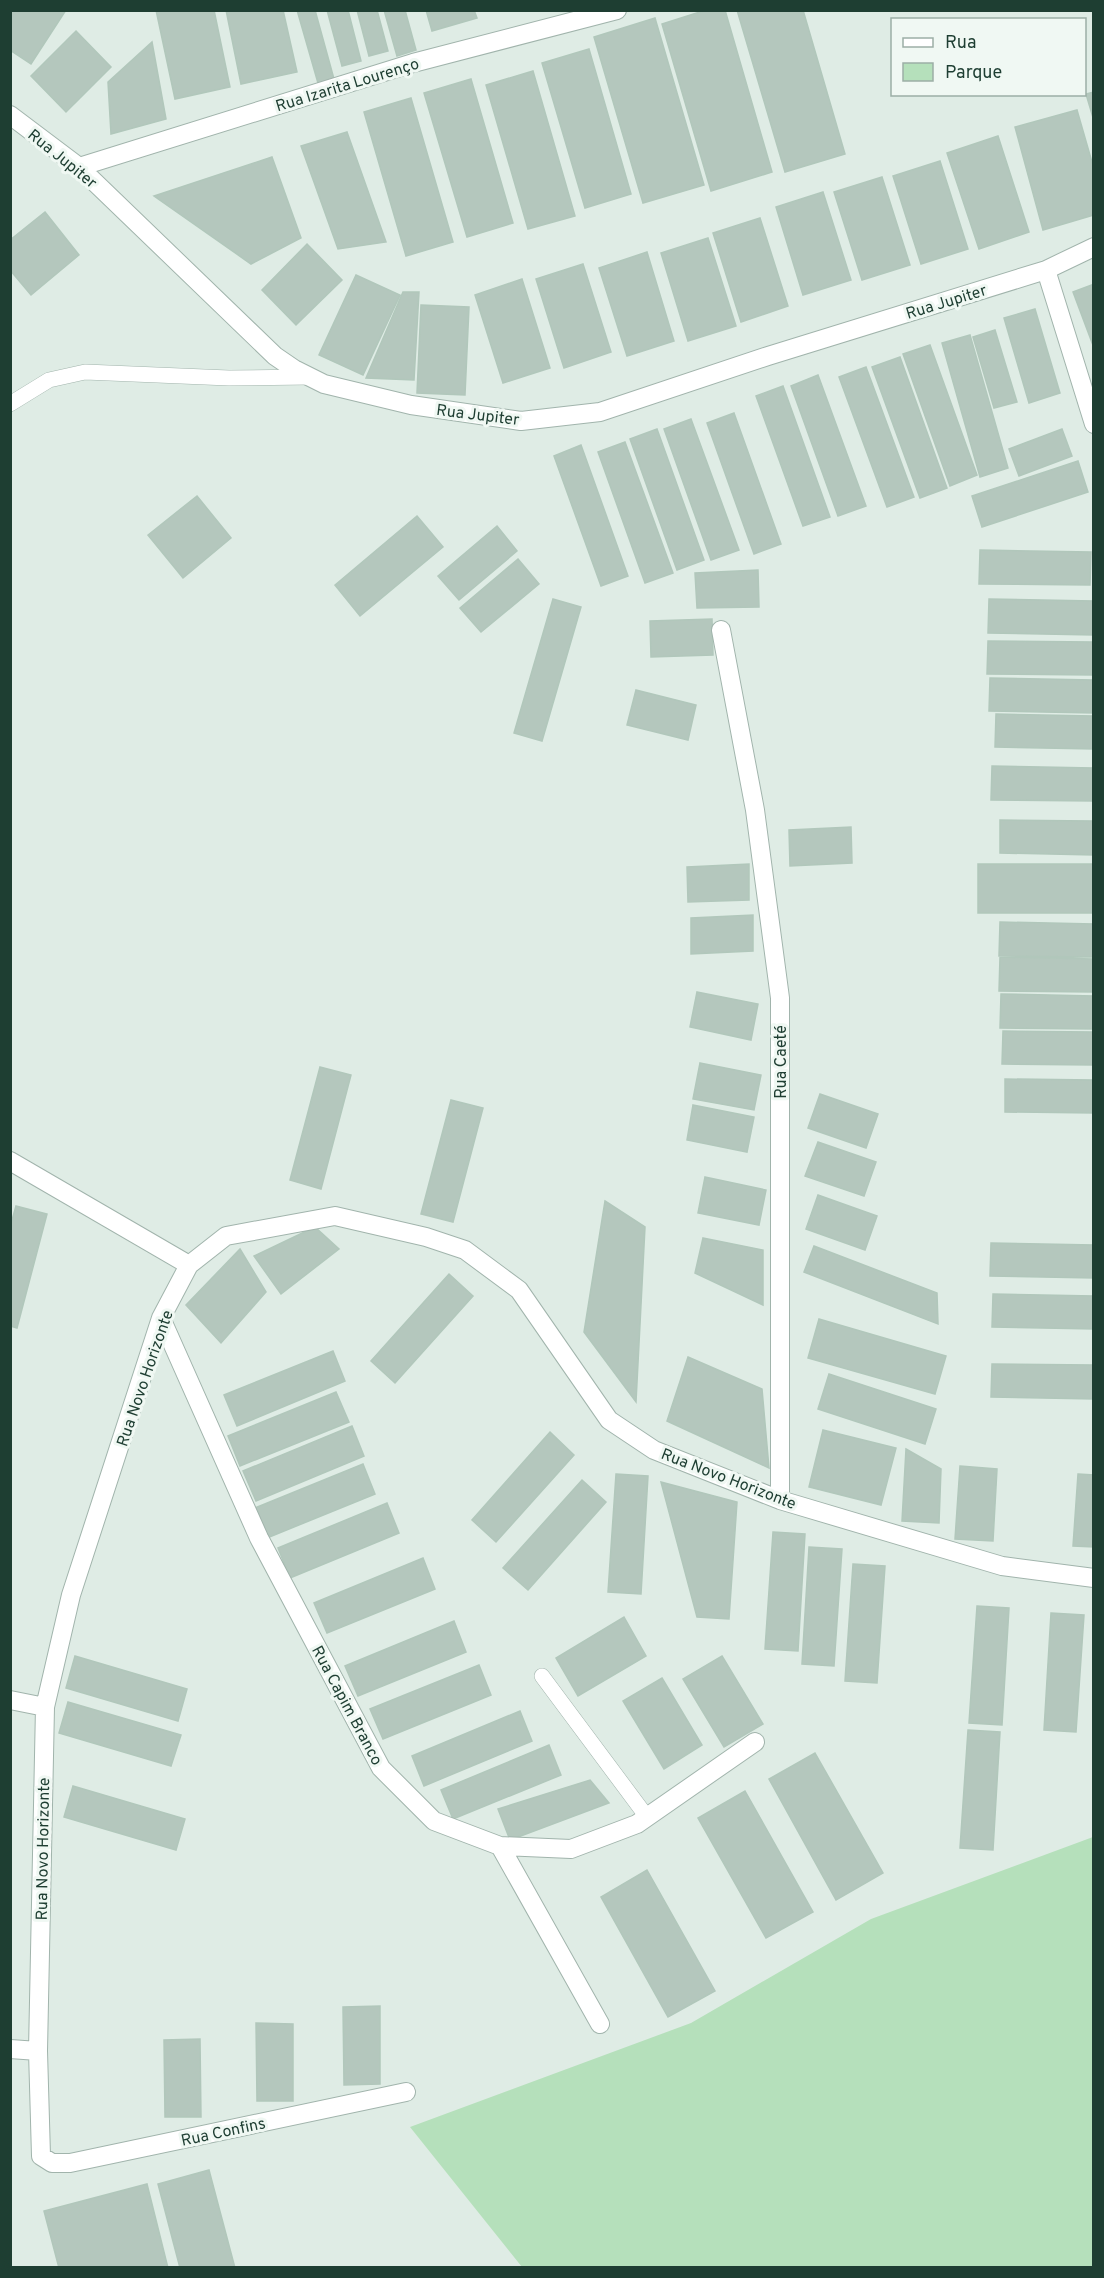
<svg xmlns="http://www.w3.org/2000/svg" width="1104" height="2278" font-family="Overpass,sans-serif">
<rect width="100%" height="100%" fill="#dfece5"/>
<path fill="#b5e0bb" d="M1093 1837V2267H522L410 2127 691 2023 871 1919Z"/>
<path fill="#b4c7bd" stroke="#b1c7bb" stroke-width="1.5" d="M10 10H66L31 64 10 50Z
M156 10H214L230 87 175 99Z
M226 10H283L297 72 241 84Z
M297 10H315L334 79 318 83Z
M327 10H348L361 61 342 66Z
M357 10H377L388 51 369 56Z
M384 10H405L416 50 397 56Z
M426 10H474L477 18 432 31Z
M706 10H725L772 172 711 191 662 24Z
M737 10H803L845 154 785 172Z
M655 18 704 185 643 203 594 37Z
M76 31 111 67 66 112 31 76Z
M152 42 166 119 111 134 108 82Z
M589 49 631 194 585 208 542 63Z
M533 71 575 216 528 229 486 85Z
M471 79 513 223 467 237 424 93Z
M1094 92V121L1086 94Z
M411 98 453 242 406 256 364 112Z
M1077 110 1094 169V215L1043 230 1015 127Z
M347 132 386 242 338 249 301 146Z
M998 136 1029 232 979 249 947 153Z
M272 157 301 238 251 264 154 196Z
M940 161 968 249 921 264 893 176Z
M882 177 910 265 862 280 834 192Z
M823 192 851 280 803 295 776 207Z
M45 212 79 255 31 295 10 270V240Z
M760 218 788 306 741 322 713 233Z
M708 238 736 326 688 341 661 253Z
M307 244 342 280 296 325 262 290Z
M647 252 674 341 627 356 599 268Z
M583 264 611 352 564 368 536 279Z
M356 275 400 295 363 375 319 355Z
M522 279 550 368 503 383 475 295Z
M1094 284V348L1073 292Z
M403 292H419L414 380 366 378Z
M421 305 469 307 465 395 417 393Z
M1035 309 1060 393 1029 403 1004 318Z
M995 330 1017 402 994 408 973 337Z
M970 335 1008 468 980 477 942 343Z
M930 345 977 475 950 486 903 354Z
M900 357 947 488 920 498 872 367Z
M866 367 914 497 887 507 839 377Z
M818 375 866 506 838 516 791 386Z
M783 386 830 517 803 526 756 396Z
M734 413 781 544 754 554 707 423Z
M691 419 739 550 711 560 664 429Z
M657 429 704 560 677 570 630 439Z
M1062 429 1072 456 1019 476 1009 449Z
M625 442 673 573 645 583 598 452Z
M581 445 628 576 601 586 554 456Z
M1078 461 1088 492 982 527 972 496Z
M197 496 231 538 183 578 148 535Z
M417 516 443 547 360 616 335 585Z
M497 526 517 551 459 600 438 576Z
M980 550 1091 552 1090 585 979 584Z
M518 559 539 584 481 632 460 608Z
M758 570 759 607 697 608 695 573Z
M553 599 581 607 542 741 514 733Z
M989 599 1094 601V635L988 633Z
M712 619 713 655 651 657 650 621Z
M988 641 1094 642V675L987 674Z
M990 678 1094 680V713L989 711Z
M636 690 696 705 688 740 627 725Z
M996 714 1094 716V749L995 747Z
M992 766 1094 768V801L991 800Z
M1000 820 1094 821V855L1000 853Z
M851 827 852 863 790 866 789 830Z
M749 864V900L688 902 687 867Z
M978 864H1094V913H978Z
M753 915V951L691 954V918Z
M1000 922 1094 924V957L999 956Z
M1000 957 1094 959V992L999 991Z
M697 992 758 1004 751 1040 690 1027Z
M1001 994 1094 996V1029L1000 1028Z
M1003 1031 1094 1032V1065L1002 1064Z
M700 1063 761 1075 754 1110 693 1099Z
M320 1067 351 1075 321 1189 290 1180Z
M1005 1079 1094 1080V1113L1005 1112Z
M820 1094 878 1114 866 1148 808 1128Z
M451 1100 483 1108 453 1222 421 1214Z
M693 1105 754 1117 747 1152 687 1140Z
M818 1142 876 1162 864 1196 805 1176Z
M705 1177 766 1190 759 1225 698 1213Z
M818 1195 877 1216 865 1250 806 1229Z
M605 1201 645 1227 636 1402 584 1332Z
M16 1206 47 1214 17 1328 10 1326V1227Z
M315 1227 339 1249 281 1294 254 1256Z
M703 1238 763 1250V1305L695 1273Z
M991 1243 1094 1245V1278L990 1276Z
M814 1246 937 1293 938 1324 804 1272Z
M240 1249 266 1292 221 1343 186 1305Z
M449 1274 473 1296 395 1383 371 1361Z
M993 1294 1094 1296V1329L992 1327Z
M819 1319 946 1356 935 1394 808 1358Z
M333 1351 345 1381 237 1426 224 1395Z
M688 1357 762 1389 769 1468 667 1421Z
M992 1364 1094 1365V1399L991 1397Z
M829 1374 936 1409 925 1444 818 1409Z
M336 1392 349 1422 240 1466 228 1436Z
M352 1426 364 1456 256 1501 243 1471Z
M823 1430 896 1448 881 1505 809 1487Z
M550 1432 574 1455 496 1542 472 1520Z
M906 1449 941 1469 939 1523 902 1521Z
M363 1464 375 1494 267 1538 255 1508Z
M960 1466 997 1469 993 1541 955 1539Z
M616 1474 648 1476 641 1594 608 1592Z
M1078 1474 1094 1475V1547L1073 1546Z
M582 1480 606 1502 528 1590 503 1568Z
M661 1482 737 1502 729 1619 697 1617Z
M387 1503 399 1533 290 1578 278 1548Z
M773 1532 805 1534 798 1651 765 1649Z
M809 1547 842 1549 834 1666 802 1664Z
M423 1558 435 1589 327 1633 314 1603Z
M853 1564 885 1566 877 1683 845 1681Z
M977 1606 1009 1608 1002 1725 969 1723Z
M1051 1613 1084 1615 1076 1732 1044 1730Z
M624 1617 646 1656 578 1696 556 1658Z
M454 1621 466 1652 358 1696 345 1666Z
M75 1656 187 1689 178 1721 66 1688Z
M722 1656 763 1724 724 1747 683 1679Z
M479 1665 491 1695 383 1739 370 1709Z
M662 1678 702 1745 664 1769 623 1701Z
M68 1702 181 1735 171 1766 59 1733Z
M520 1711 532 1741 424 1786 412 1756Z
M968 1730 1000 1732 993 1850 960 1848Z
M549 1745 561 1775 453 1819 441 1790Z
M815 1753 883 1873 836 1900 769 1779Z
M590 1780 609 1803 510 1840 498 1809Z
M73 1786 185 1819 176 1850 64 1817Z
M745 1791 813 1912 766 1938 698 1818Z
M647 1870 715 1991 668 2017 601 1897Z
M380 2006V2084L344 2085 343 2007Z
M256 2023 293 2024V2101H257Z
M200 2039 201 2117H165L164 2040Z
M209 2170 235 2268H180L158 2184Z
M147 2184 168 2268H59L44 2211Z"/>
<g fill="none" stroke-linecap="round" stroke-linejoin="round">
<defs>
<path id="lane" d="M10 404 49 380 85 372 229 378 309 377
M542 1676 647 1817"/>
<path id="street" d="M10 115 79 167 275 356 294 369 324 384 411 405 521 421 600 412 768 356 1046 270 1094 247
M79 167 413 63 617 10
M1046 270 1094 424
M721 630 755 810 780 998V1500
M10 1161 189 1265
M161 1318 259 1538 381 1768 434 1821 500 1846 571 1849 637 1824 755 1742
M10 1700 45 1707
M500 1846 600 2024
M10 2049 38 2051
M406 2092 70 2163H52L41 2156 38 2051 45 1707 71 1595 161 1318 189 1265 226 1236 335 1216 426 1237 465 1250 519 1290 609 1420 654 1450 780 1500 1002 1566 1094 1578"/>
</defs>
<use href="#lane" stroke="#a1b4ac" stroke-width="16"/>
<use href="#street" stroke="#a1b4ac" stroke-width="20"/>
<use href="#lane" stroke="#fff" stroke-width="15"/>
<use href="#street" stroke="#fff" stroke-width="18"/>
</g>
<g text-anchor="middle" stroke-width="6" stroke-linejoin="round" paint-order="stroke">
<g font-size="16" fill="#1e3e32" stroke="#f0f8f3">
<text transform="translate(347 84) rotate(-17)" y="6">Rua Izarita Lourenço</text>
<text transform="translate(63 158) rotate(39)" y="6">Rua Jupiter</text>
<text transform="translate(946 301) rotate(-17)" y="6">Rua Jupiter</text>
<text transform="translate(478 414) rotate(7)" y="6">Rua Jupiter</text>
<text transform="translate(780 1062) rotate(-90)" y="6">Rua Caeté</text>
<text transform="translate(144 1378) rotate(-71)" y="6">Rua Novo Horizonte</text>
<text transform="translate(729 1478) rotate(21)" y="6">Rua Novo Horizonte</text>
<text transform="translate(348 1705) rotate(62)" y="6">Rua Capim Branco</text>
<text transform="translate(42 1849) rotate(-89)" y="6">Rua Novo Horizonte</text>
<text transform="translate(223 2131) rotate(-12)" y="6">Rua Confins</text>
</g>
</g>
<rect width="1104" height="2278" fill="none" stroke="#1e3e32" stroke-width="24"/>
<rect x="891" y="18" width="195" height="78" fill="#f0f8f3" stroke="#9caea6" stroke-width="1.5"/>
<rect x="903" y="38" width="30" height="9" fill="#ffffff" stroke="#9caea6" stroke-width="1.5"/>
<text x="945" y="48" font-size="18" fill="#1e3e32">Rua</text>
<rect x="903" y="63" width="30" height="18" fill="#b5e0bb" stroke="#9caea6" stroke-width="1.5"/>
<text x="945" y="78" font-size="18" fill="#1e3e32">Parque</text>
</svg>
